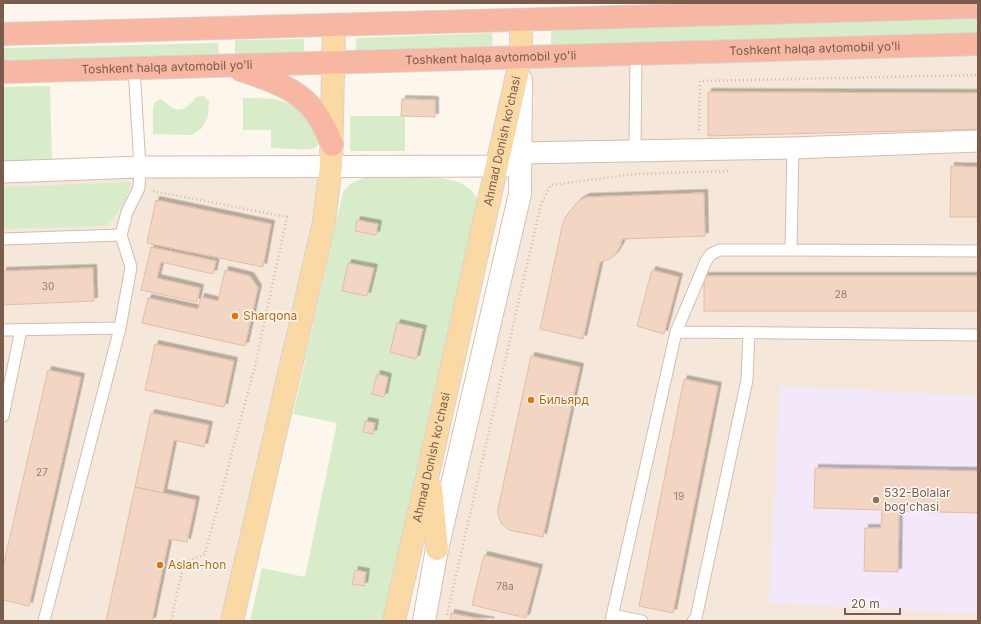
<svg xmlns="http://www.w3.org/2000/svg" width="981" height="624" font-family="Inter,sans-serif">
<defs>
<filter id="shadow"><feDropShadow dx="3.5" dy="-3.5" stdDeviation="0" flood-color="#0004"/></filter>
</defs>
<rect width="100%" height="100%" fill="#fdf6ec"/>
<path fill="#f5e8da" d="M978 44V621H424L520 194 521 57Z
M331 166 232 621H3V172Z"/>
<path fill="#f3e8fa" d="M780 386 978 396V614L769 603Z"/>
<path fill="#d8ecc9" d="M978 19V33L551 45V30Z
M492 33 493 47 356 52V38Z
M304 39V53L235 54V40Z
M218 43 219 55 3 60V48Z
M50 86 52 163 3 164V87Z
M203 96 209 101 208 117 202 128 192 135 153 134V108L155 102 160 99C165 101 167 104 171 107 180 114 191 105 196 97Z
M243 98C265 98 289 97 305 115 311 121 315 132 320 139 319 143 318 146 315 148 308 151 280 148 271 148V130H243Z
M350 116H405V151H350Z
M418 176C443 179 468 177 480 203L386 621H250L262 568 305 577 337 423 293 414 343 192C347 187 352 182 358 180 375 174 400 177 418 176Z
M131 182C127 200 119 215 105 226L3 229V187Z"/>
<path fill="#f3d5c3" stroke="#e6bba3" filter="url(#shadow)" d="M708 92 978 93V129L708 136Z
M402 99 435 100V117L401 116Z
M951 166 978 167V217H950Z
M704 193 705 236 622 239 621 245 615 255 610 259 600 262 583 339 540 329 562 227 565 218 570 211 579 201 586 197Z
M156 200 271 224 263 267 147 243Z
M357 220 378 224 376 235 355 231Z
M151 247 216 261 213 274 161 262 157 278 200 288 197 302 141 290Z
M348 263 374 268 367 296 342 291Z
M93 268 94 301 3 305V271Z
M225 270 250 276 258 288 245 346 142 323 148 298 198 309 201 297 218 301Z
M652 270 679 277 664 334 637 326Z
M704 276H978V311H704Z
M397 323 423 329 416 359 390 352Z
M155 344 234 361 224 407 145 390Z
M531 356 580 367 543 537 509 530 501 523 498 515V509Z
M48 370 81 377 29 606 3 600V567Z
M377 374 388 377 384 397 372 394Z
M684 379 718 386 673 613 639 606Z
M151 413 209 425 204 447 174 440 163 493 135 487Z
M365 421 375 423 373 434 363 432Z
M815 468 978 471V513L899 511 898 572 864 571 865 528H881L882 510 814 508Z
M135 487 196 500 187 542 169 539 152 621H106Z
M484 555 539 568 526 618 472 605Z
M355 570 366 572 364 586 352 584Z
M451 613 491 621H450Z"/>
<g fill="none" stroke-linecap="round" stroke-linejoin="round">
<defs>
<path id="lane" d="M793 148 791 250 978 251
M635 150 636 54
M3 239 121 235
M3 330 120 328
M676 332 706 261 711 254 720 250H791
M3 416 21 330
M612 615 642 621
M44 621 120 328 131 267 121 235 127 212 139 188 140 167 134 68
M611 621 676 332 978 335
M693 621 696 618 747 380 749 333"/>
<path id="street" d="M505 161 520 153 793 148 978 141
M3 172 140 167 520 166"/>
<path id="secondary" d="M424 621 437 549 520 194 521 80"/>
<g id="primary">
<path d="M431 488 437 549"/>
<path d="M232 621 324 222 331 166 334 25"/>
<path id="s1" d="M394 621 429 469 521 57V20"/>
</g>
<g id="highway">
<path d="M3 34 978 7"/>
<path d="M241 70C274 81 307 91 323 125 327 131 329 138 332 145"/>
<path id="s2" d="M3 72 978 44"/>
</g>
</defs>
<use href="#lane" stroke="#d1beb0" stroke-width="13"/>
<use href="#street" stroke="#d1beb0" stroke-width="23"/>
<use href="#secondary" stroke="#d6c0b0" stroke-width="24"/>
<use href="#primary" stroke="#dad1cd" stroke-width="24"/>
<use href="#highway" stroke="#dad1cd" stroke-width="24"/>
<path stroke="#d9b8a5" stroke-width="2.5" stroke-dasharray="1 3" stroke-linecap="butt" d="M699 130 700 81 978 75
M153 191 287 217 255 366 205 554 184 563 171 621
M447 615 541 204 551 185 635 174 731 171"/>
<use href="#lane" stroke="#fff" stroke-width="11"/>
<use href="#street" stroke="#fff" stroke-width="21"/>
<use href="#secondary" stroke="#fff" stroke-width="22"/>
<use href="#primary" stroke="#fbd9a5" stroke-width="22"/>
<use href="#highway" stroke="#f7b7a3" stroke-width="22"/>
</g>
<g fill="#e8710a" stroke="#fffaf3" stroke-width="1.5">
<circle cx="235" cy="316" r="4"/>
<circle cx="531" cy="400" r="4"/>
<circle cx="160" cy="565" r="4"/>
</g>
<circle fill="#8d6e63" stroke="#fffaf3" stroke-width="1.5" cx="876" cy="500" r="4"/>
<g text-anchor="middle" stroke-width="3" stroke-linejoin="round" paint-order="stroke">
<g font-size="10" fill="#987a6a">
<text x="48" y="290">30</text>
<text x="841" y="298">28</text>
<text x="42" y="476">27</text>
<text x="679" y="500">19</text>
<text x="505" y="590">78a</text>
</g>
<g font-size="12" fill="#7a5c4d" stroke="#fffaf3">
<text dy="4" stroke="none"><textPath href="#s2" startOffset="812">Toshkent halqa avtomobil yo'li</textPath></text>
<text dy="4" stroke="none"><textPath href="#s2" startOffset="488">Toshkent halqa avtomobil yo'li</textPath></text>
<text dy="4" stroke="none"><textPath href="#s2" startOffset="164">Toshkent halqa avtomobil yo'li</textPath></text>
<text dy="4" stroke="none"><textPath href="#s1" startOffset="492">Ahmad Donish ko'chasi</textPath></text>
<text dy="4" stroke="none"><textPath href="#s1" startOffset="168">Ahmad Donish ko'chasi</textPath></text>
</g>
<g font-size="12" fill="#c56008" stroke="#fffaf3" text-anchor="start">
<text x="243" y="320">Sharqona</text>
<text x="539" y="404">Бильярд</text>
<text x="168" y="569">Aslan-hon</text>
</g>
<g font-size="12" fill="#785e54" stroke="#fffaf3" text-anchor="start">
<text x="884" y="497">532-Bolalar<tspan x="884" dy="14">bogʻchasi</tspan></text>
</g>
</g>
<rect width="981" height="624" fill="none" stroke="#7a5c4d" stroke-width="8"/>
<path d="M845 608v6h55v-6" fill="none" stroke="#7a5c4d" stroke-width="2"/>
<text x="851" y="608" font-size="12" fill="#7a5c4d" stroke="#fffaf3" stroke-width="3" paint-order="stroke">20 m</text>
</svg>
